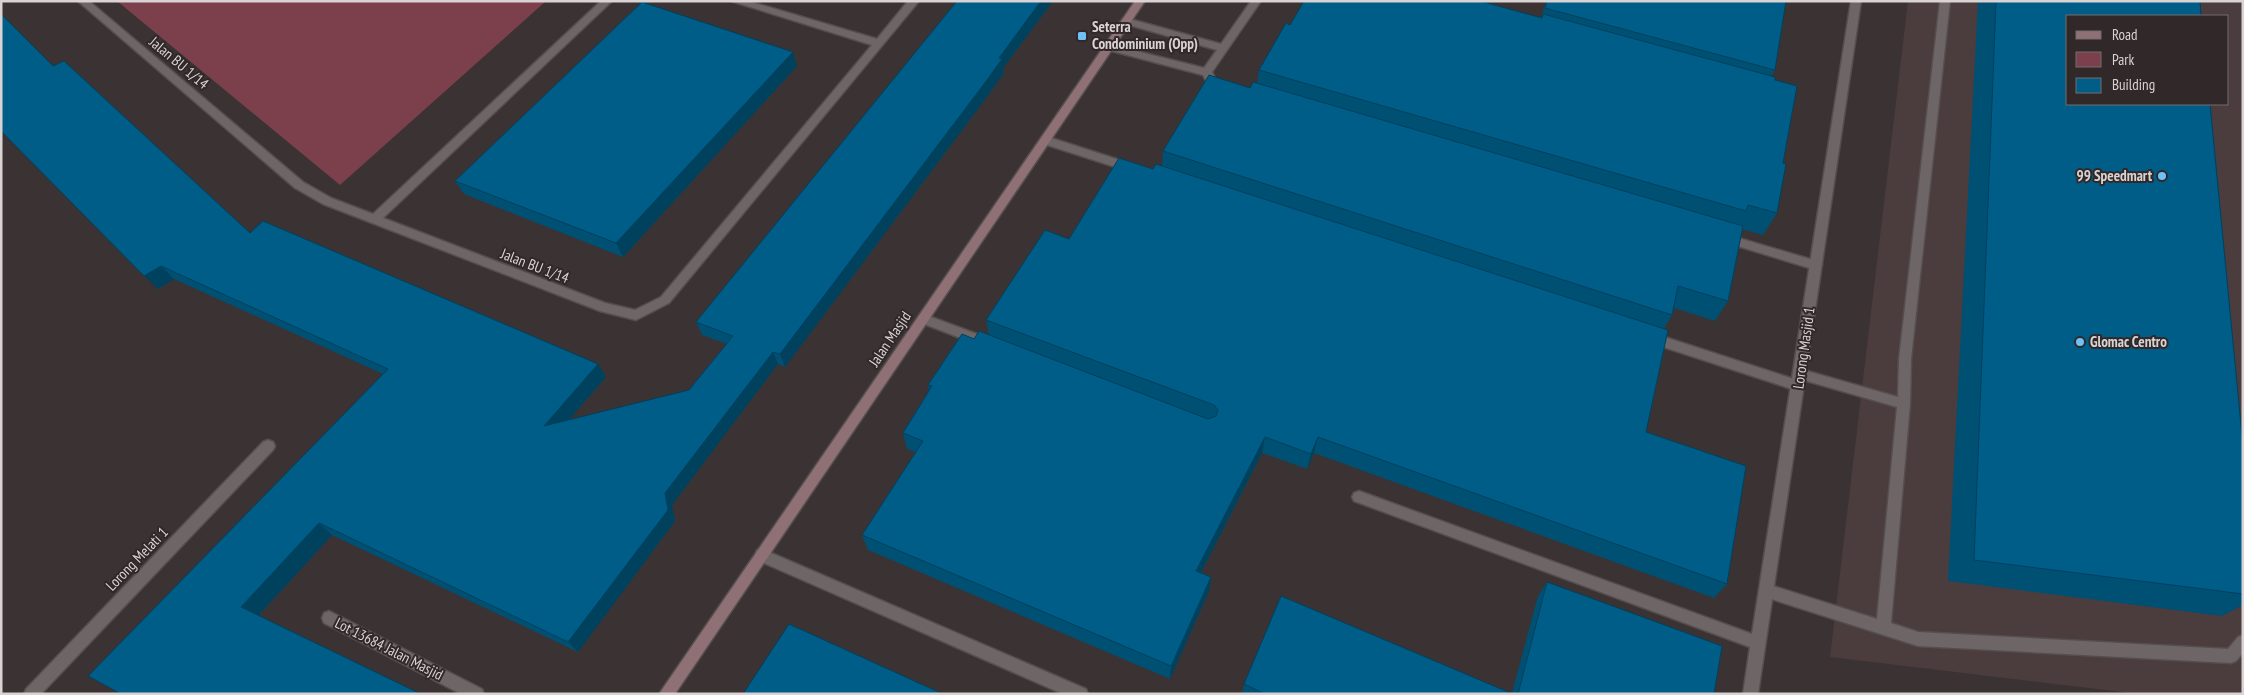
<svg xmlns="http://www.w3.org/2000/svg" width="2244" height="695" font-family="'PT Sans Narrow',sans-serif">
<rect width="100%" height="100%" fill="#3b3233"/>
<path fill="#4b3c3e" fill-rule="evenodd" d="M1908 1H2243V694H2139L1830 657ZM2068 16H2228V104H2068Z"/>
<path fill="#7b404c" d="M117 1H546L340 185Z"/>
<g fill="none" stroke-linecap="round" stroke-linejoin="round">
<defs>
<path id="lane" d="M1251 1H1261L1212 72 1217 82 1224 87 1223 90C1212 93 1207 83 1203 75L1108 50 1103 47 1108 44 1204 68 1217 50 1122 23 1121 21 1126 18 1221 44Z
M1940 1H1950L1911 359 1910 404 1891 623 1918 632 2228 649 2238 637 2243 635V653L2236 661 2231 663 1918 646 1762 596 1760 591 1762 586 1767 584 1877 619 1897 407 1800 379 1796 378 1794 374 1796 370 1800 369 1898 397 1899 359Z
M1045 136 1135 165 1137 168 1131 172 1041 143 1040 140Z
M1725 234 1820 262 1822 265 1816 270 1721 241 1719 238Z
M1649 332 1803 382 1804 386 1803 390 1798 391 1645 341 1643 337 1645 333Z
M762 549 1086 689 1088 694H1063L757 560 755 555 757 550Z"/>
<path id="street" d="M78 1H89L303 182 331 198 373 214 601 1H612L383 218 605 303 635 310 661 297 872 45 731 1H748L877 39 908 1H919L669 303 636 320 600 311 323 204 295 188Z
M1851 1H1861L1758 694H1743L1750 647 1354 501 1352 497 1354 493 1359 491 1752 634Z
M923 314 993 340 995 344 993 348 989 349 919 322 917 319 919 316Z
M268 440 273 442 275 446 273 450 41 694H24L26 689 263 442Z
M329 611 482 689 484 694H461L324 623 322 618 324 613Z"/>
<path id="secondary" d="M1135 1H1145L675 694H659Z"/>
</defs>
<use href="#lane" stroke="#554e4f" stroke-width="3"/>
<use href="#street" stroke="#554e4f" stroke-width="3"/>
<use href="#secondary" stroke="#554e4f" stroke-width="3"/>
<use href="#lane" fill="#6e6566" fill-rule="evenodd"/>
<use href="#street" fill="#6e6566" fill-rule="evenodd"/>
<use href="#secondary" fill="#8e7075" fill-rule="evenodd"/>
</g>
<path fill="#005074" d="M957 1H1053L1003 68 1004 73 989 94 785 367 778 364 672 505 675 521 578 652 332 535 258 616 121 694 383 374 174 279 158 289 53 66 250 233 598 364 606 377 569 420 689 390 727 344 702 335 696 322Z
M1546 1 1775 70 1771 76 1775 80 1783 163 1777 213 1763 235 1742 229 1728 301 1715 321 1674 308 1672 315 1664 329 1646 432 1727 584 1714 598 1314 453 1307 469 1262 453 1201 573 1211 577 1209 591 1170 679 868 550 862 535 916 452 907 449 903 433 929 390 928 385 974 339 989 335 986 320 1069 239 1153 169 1162 166 1163 151 1250 88 1257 84 1259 70 1290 25 1541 18Z
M1978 1H2200L2243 446V605L2222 616 1948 581Z
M797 66 623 257 464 194 455 181Z
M1547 582 1714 694H1242L1244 684 1512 693 1538 596Z"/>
<path fill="#00415e" d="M1041 1H1053L1003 68 1004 73 989 94 785 367 780 354Z
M793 52 797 66 623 257 616 243Z
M161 266 174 279 158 289 144 276Z
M773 352 778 364 672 505 675 521 578 652 568 642 665 493Z
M598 364 606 377 553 438 544 426Z
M1265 437 1262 453 1194 586 1196 571Z
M1318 437 1314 453 1307 469 1311 454Z
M319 523 332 535 256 618 241 607Z
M1211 577 1209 591 1170 679 1171 666Z"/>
<path fill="#005d87" stroke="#00415e" d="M957 1H1041L999 58 1002 59 987 80 780 354 773 352 665 493 668 510 568 642 319 523 241 607 421 694H121L88 676 388 369 161 266 144 276 1 131V14L53 66 64 61 250 233 263 221 598 364 544 426 689 390 733 336 696 322Z
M1304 1H1480L1542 18 1543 14 1775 77V80L1797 86 1783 163 1786 164 1777 213 1748 205 1746 211 1259 70 1286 23 1290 25Z
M1547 1H1786L1775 70 1545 8Z
M1996 1H2200L2201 16H2068V104H2210L2243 446V594L1974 560Z
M642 2 793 52 616 243 455 181Z
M1209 75 1250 88 1253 82 1743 226 1728 301 1678 286 1672 315 1163 151Z
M1119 158 1153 169 1156 164 1668 330 1646 432 1746 466 1727 584 1318 437 1311 454 1265 437 1196 571 1211 577 1171 666 862 535 923 441 903 433 932 386 928 385 962 334 974 339 979 331 1208 419 1216 416 1218 410 1214 405 986 320 1045 230 1069 239Z
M1547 582 1722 646 1714 694H1518Z
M1281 596 1513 694H1265L1244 684Z
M789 624 943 694H743Z"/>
<g fill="#70c2f4" stroke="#302829" stroke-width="2">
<rect x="1077" y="31" width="10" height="10" rx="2.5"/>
<circle cx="2162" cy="176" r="5"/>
<circle cx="2080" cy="342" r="5"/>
</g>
<g text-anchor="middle" stroke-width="4" stroke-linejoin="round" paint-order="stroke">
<g font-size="15" font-weight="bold" fill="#d9d3d4" stroke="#302829" text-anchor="start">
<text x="1092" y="32">Seterra<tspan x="1092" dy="17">Condominium (Opp)</tspan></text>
<text x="2152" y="181" text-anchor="end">99 Speedmart</text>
<text x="2090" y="347">Glomac Centro</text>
</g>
<g font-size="15" fill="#d9d3d4" stroke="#302829">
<text transform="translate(179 63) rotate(40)" y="5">Jalan BU 1/14</text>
<text transform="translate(535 266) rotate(21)" y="5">Jalan BU 1/14</text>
<text transform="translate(890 339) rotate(-56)" y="5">Jalan Masjid</text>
<text transform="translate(1804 348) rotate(-82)" y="5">Lorong Masjid 1</text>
<text transform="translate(137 559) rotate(-46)" y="5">Lorong Melati 1</text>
<text transform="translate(389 649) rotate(27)" y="5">Lot 13684 Jalan Masjid</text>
</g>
</g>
<rect width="2244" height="695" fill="none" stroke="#d9d3d4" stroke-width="5"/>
<rect x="2066" y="15" width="162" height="90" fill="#302829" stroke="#746c6d"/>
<rect x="2076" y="31" width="25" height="8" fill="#8e7075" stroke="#746c6d"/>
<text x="2112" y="40" font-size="15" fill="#d9d3d4">Road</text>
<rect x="2076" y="52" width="25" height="15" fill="#7b404c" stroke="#746c6d"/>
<text x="2112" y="65" font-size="15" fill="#d9d3d4">Park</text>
<rect x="2076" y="78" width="25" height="15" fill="#005d87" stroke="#746c6d"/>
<text x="2112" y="90" font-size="15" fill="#d9d3d4">Building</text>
</svg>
